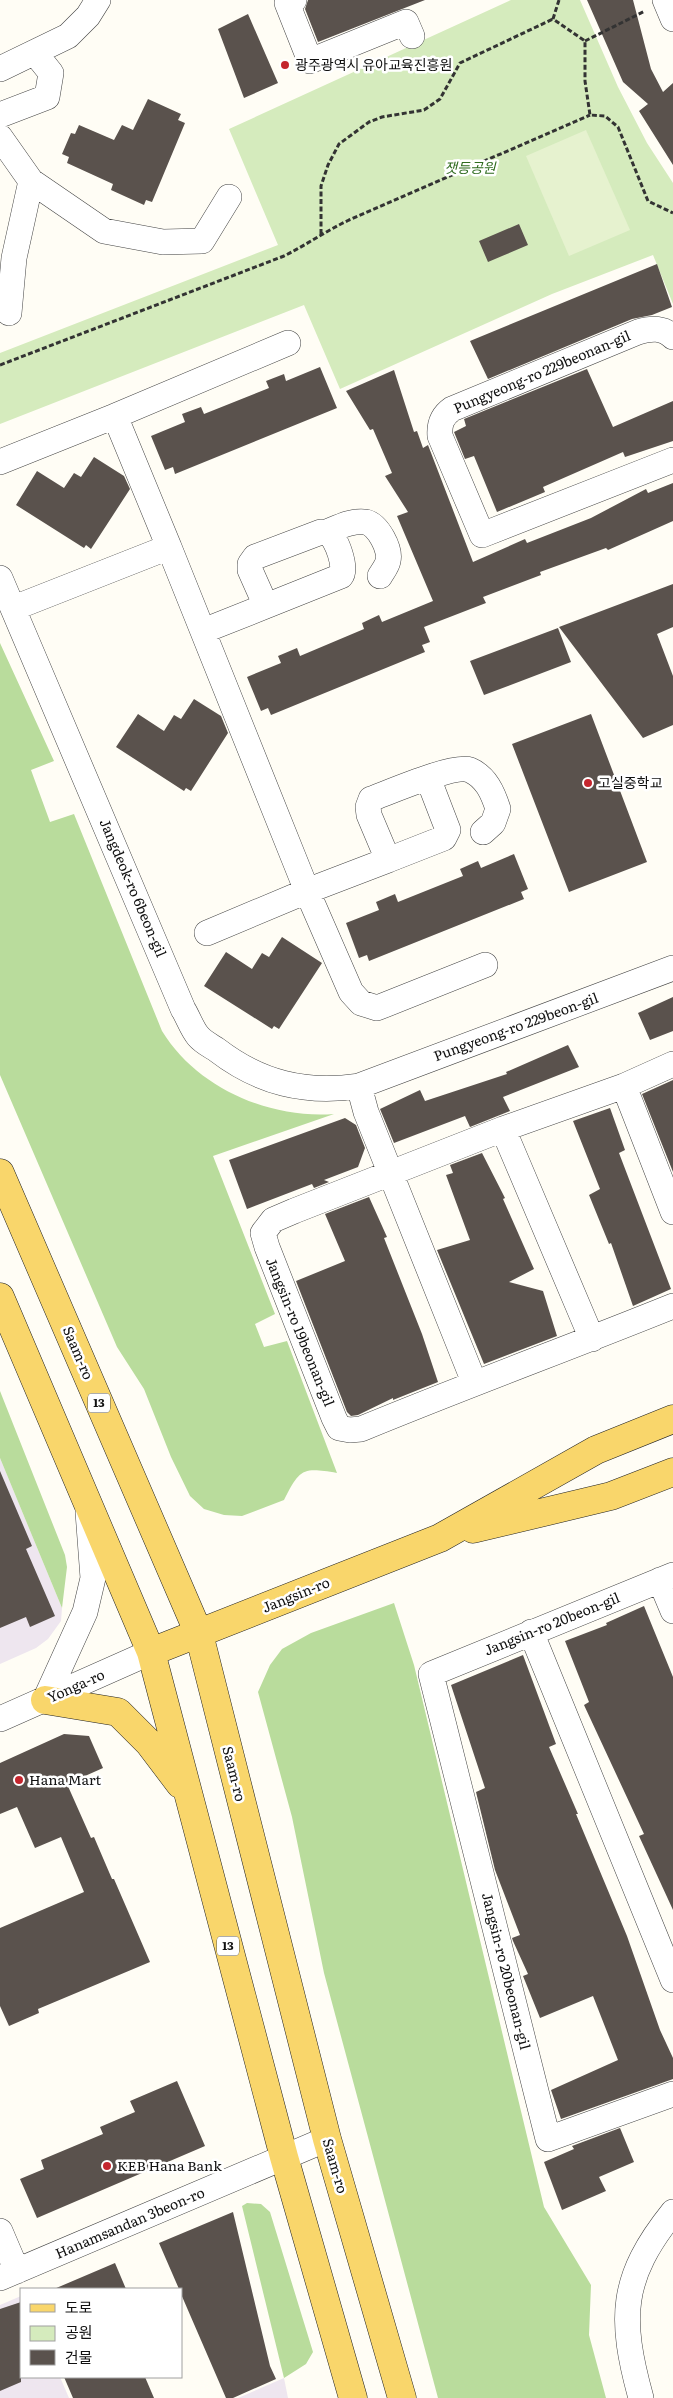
<svg xmlns="http://www.w3.org/2000/svg" width="673" height="2398" font-family="Literata,'Noto Sans KR',serif">
<rect width="100%" height="100%" fill="#fffdf5"/>
<path fill="#eee6ef" d="M0 1458 62 1608 61 1621 48 1639 36 1648 0 1664Z
M21 2296V2377H60L69 2398H0V2305Z
M284 2378 288 2398H238Z"/>
<path fill="#d5ebbd" d="M511 0H580L618 87 647 143 673 183V304L653 255 552 294 340 389 304 305 0 424V353L278 245 229 129Z"/>
<path fill="#b9dc9c" d="M0 643 54 761 31 770 50 822 74 814 162 1031C197 1088 269 1119 334 1114L213 1156 275 1314 255 1324 264 1347 287 1341 337 1473C302 1467 300 1469 284 1500L242 1516 224 1515 204 1509 190 1496 171 1457 144 1389 117 1347 0 1075Z
M0 1391 65 1555 67 1567 62 1608 0 1458Z
M394 1603 414 1665 544 2207 591 2285 589 2335 606 2398H438L324 1973 292 1817 258 1692 270 1665 282 1649 311 1633Z
M247 2203 261 2204 270 2212 313 2352 306 2364 284 2378 242 2206Z"/>
<path fill="#e6f2cf" d="M586 130 630 230 569 256 526 156Z"/>
<path fill="#5a524d" d="M308 0H425L318 42 305 9Z
M587 0H633L651 69 663 92 673 83V165L639 111 648 104 623 82Z
M248 14 278 83 244 98 218 29Z
M148 99 181 114 178 120 185 123 152 202 146 200 144 205 111 190 113 184 67 163 69 157 62 154 71 133 75 134 79 125 114 140 122 125 133 130Z
M519 224 528 245 488 262 479 241Z
M657 264 672 307 652 315 632 319 488 379 470 341Z
M320 367 337 408 175 474 173 467 165 470 151 436 185 422 182 414 201 407 204 414 269 388 266 381 284 374 286 381Z
M587 369 613 427 673 401V441L625 457 623 452 543 487 545 492 497 512 474 456 465 459 454 432 466 426 464 419Z
M394 370 414 432 417 431 423 448 428 445 473 562 525 539 527 543 591 518 646 489 648 493 673 483V521L608 550 606 548 540 572 541 575 483 597 486 603 424 627 430 642 422 645 425 652 271 715 268 708 261 711 247 677 281 663 278 656 297 648 300 656 364 629 362 623 379 615 382 622 433 601 397 516 408 512 385 476 392 473 373 429 370 430 346 391Z
M94 457 124 476 130 489 91 549 86 545 84 548 16 505 37 471 64 488 74 473 81 477Z
M673 584V627L657 634 673 676V725L643 738 559 627Z
M558 628 571 662 484 695 470 661Z
M194 699 221 716 228 733 191 791 186 788 184 791 116 747 138 714 164 731 174 715 181 719Z
M591 714 647 862 569 892 512 744Z
M514 854 528 889 521 892 524 899 369 961 367 955 359 958 346 923 379 910 376 902 395 894 398 902 463 876 460 869 478 861 481 868Z
M282 937 322 963 279 1029 274 1026 272 1029 204 986 226 952 252 969 262 953 269 957Z
M673 997V1031L650 1040 638 1013Z
M568 1045 579 1067 503 1097 510 1111 470 1127 465 1116 394 1143 380 1109 420 1090 425 1101 507 1074 506 1072Z
M673 1080V1172L642 1094Z
M610 1108 625 1150 619 1153 671 1289 633 1306 611 1243 609 1244 589 1195 600 1189 573 1121Z
M345 1118 356 1125 365 1148 358 1167 324 1180 329 1182 314 1188 312 1184 247 1209 229 1160Z
M482 1153 505 1198 503 1199 534 1269 509 1282 543 1291 557 1336 484 1364 437 1250 470 1240 446 1175 453 1173 450 1165Z
M369 1197 387 1237 384 1238 422 1334 438 1382 393 1400V1398L358 1415 351 1416 347 1412 296 1281 345 1261 325 1214Z
M0 1471 32 1546 26 1549 55 1616 30 1627 26 1617 0 1628Z
M644 1606 673 1677V1910L639 1836 644 1834 584 1705 589 1702 565 1641 607 1625 606 1623Z
M523 1655 556 1744 549 1747 578 1814H576L627 1936 660 2030 673 2058V2079L561 2119 551 2090 618 2060 593 1996 540 2018 523 1976 528 1974 513 1941 512 1938 520 1935 495 1870 476 1792 485 1788 451 1685Z
M64 1734 89 1736 103 1768 67 1784 91 1838 94 1837 112 1879H114L150 1962 38 2009 39 2013 9 2026 0 2006V1928L84 1892 61 1837 35 1848 17 1807 0 1814V1763Z
M177 2081 205 2146 37 2218 20 2179 44 2169 41 2160 103 2134 100 2127 135 2112 130 2101Z
M620 2128 634 2162 599 2177 606 2191 562 2210 544 2162 574 2149 572 2146Z
M233 2212 270 2366 276 2379 233 2398H226L181 2294V2289H179L159 2243Z
M115 2263 126 2289H54Z
M21 2302V2382L0 2391V2309Z
M64 2377H145L154 2398H73Z"/>
<g fill="none" stroke-linecap="round" stroke-linejoin="round">
<defs>
<path id="minor" d="M294 0 287 3 310 61 406 22 412 36
M665 0 673 19
M0 69 68 36 88 16 98 0
M0 115 47 97 51 73 35 53
M0 137 31 181 14 258 9 313
M31 181 104 231 163 242 202 241 229 197
M673 337C663 327 651 328 638 332L452 409C442 416 439 424 440 436L482 535 673 460
M115 416 288 343
M0 462 115 416 169 547 14 608
M327 532C339 527 352 520 366 522 378 525 391 549 388 561 387 566 383 571 380 576
M169 547 307 891 388 860 369 815 368 807 371 799C390 792 454 764 470 770 486 777 493 793 498 809L493 823 483 832
M0 578 183 1009C188 1017 192 1029 198 1036 203 1042 211 1046 217 1050 260 1083 305 1094 359 1086L673 968
M203 631 266 606 250 570V564L255 557 321 532C323 532 326 532 328 533 337 538 347 569 341 576L266 606
M388 860 444 838 448 830 428 778
M207 933 307 891 351 992 361 1003 377 1008 485 965
M673 1064 624 1086 503 1129 294 1211 273 1220 263 1233 267 1247 334 1418 339 1428 350 1430 361 1429C465 1386 569 1348 673 1306
M359 1086 366 1112 474 1382
M624 1086 673 1212
M503 1129 592 1339
M673 1575 431 1674 548 2139 673 2094
M660 1580 673 1611
M531 1632 673 1980
M45 1700 85 1612 93 1578 88 1512
M0 1719 151 1652
M0 2231 17 2271
M0 2278 327 2139
M641 2398C619 2318 620 2278 673 2212"/>
<path id="major" d="M0 1173 199 1634 327 2139 402 2398
M0 1297 151 1652 284 2157 353 2398
M473 1529 611 1496 673 1472
M151 1652 440 1538 596 1450 673 1419
M45 1700 118 1712 149 1743 180 1784"/>
</defs>
<use href="#minor" stroke="#444" stroke-width="26"/>
<use href="#major" stroke="#222" stroke-width="29"/>
<path stroke="#333" stroke-width="3" stroke-dasharray="5 2.5" stroke-linecap="butt" d="M559 0 553 19 585 41V81L590 115 605 116 618 127 648 201 673 213
M585 41 645 11
M321 234V186L328 165 339 144 369 122 382 117 424 110 440 99 460 63 553 19
M0 365 284 256C306 245 326 231 349 220L590 115"/>
<use href="#minor" stroke="#fff" stroke-width="25"/>
<use href="#major" stroke="#f9d66b" stroke-width="28"/>
</g>
<g fill="#c4262e" stroke="#fff" stroke-width="2">
<circle cx="285" cy="65" r="5"/>
<circle cx="588" cy="783" r="5"/>
<circle cx="19" cy="1780" r="5"/>
<circle cx="107" cy="2166" r="5"/>
</g>
<g text-anchor="middle" stroke-width="5" stroke-linejoin="round" paint-order="stroke">
<g fill="#fff" stroke="#585858" stroke-width="1">
<rect x="88" y="1393.5" width="22" height="19" rx="4"/>
<rect x="217" y="1936.5" width="22" height="19" rx="4"/>
</g>
<g font-size="12" font-weight="bold" fill="#111">
<text x="99" y="1407">13</text>
<text x="228" y="1950">13</text>
</g>
<g font-size="14" fill="#111" stroke="#fff" text-anchor="start">
<text x="295" y="70">광주광역시 유아교육진흥원</text>
<text x="598" y="788">고실중학교</text>
<text x="29" y="1785">Hana Mart</text>
<text x="117" y="2171">KEB Hana Bank</text>
</g>
<g font-size="14" font-style="italic" fill="#2f6b1f" stroke="#fff">
<text x="470" y="173">잿등공원</text>
</g>
<g font-size="14" fill="#111" stroke="#fff">
<text transform="translate(542 372) rotate(-23)" y="5">Pungyeong-ro 229beonan-gil</text>
<text transform="translate(133 888) rotate(67)" y="5">Jangdeok-ro 6beon-gil</text>
<text transform="translate(516 1027) rotate(-20)" y="5">Pungyeong-ro 229beon-gil</text>
<text transform="translate(300 1332) rotate(68)" y="5">Jangsin-ro 19beonan-gil</text>
<text transform="translate(78 1353) rotate(67)" y="5">Saam-ro</text>
<text transform="translate(296 1595) rotate(-22)" y="5">Jangsin-ro</text>
<text transform="translate(552 1624) rotate(-22)" y="5">Jangsin-ro 20beon-gil</text>
<text transform="translate(76 1686) rotate(-24)" y="5">Yonga-ro</text>
<text transform="translate(234 1774) rotate(76)" y="5">Saam-ro</text>
<text transform="translate(506 1971) rotate(76)" y="5">Jangsin-ro 20beonan-gil</text>
<text transform="translate(335 2166) rotate(74)" y="5">Saam-ro</text>
<text transform="translate(130 2223) rotate(-23)" y="5">Hanamsandan 3beon-ro</text>
</g>
</g>
<rect x="20" y="2288" width="162" height="90" fill="#ffffff" stroke="#a0a0a0"/>
<rect x="30" y="2304" width="25" height="8" fill="#f9d66b" stroke="#a0a0a0"/>
<text x="65" y="2313" font-size="15" fill="#111111">도로</text>
<rect x="30" y="2326" width="25" height="15" fill="#d5ebbd" stroke="#a0a0a0"/>
<text x="65" y="2338" font-size="15" fill="#111111">공원</text>
<rect x="30" y="2350" width="25" height="15" fill="#5a524d" stroke="#a0a0a0"/>
<text x="65" y="2363" font-size="15" fill="#111111">건물</text>
</svg>
